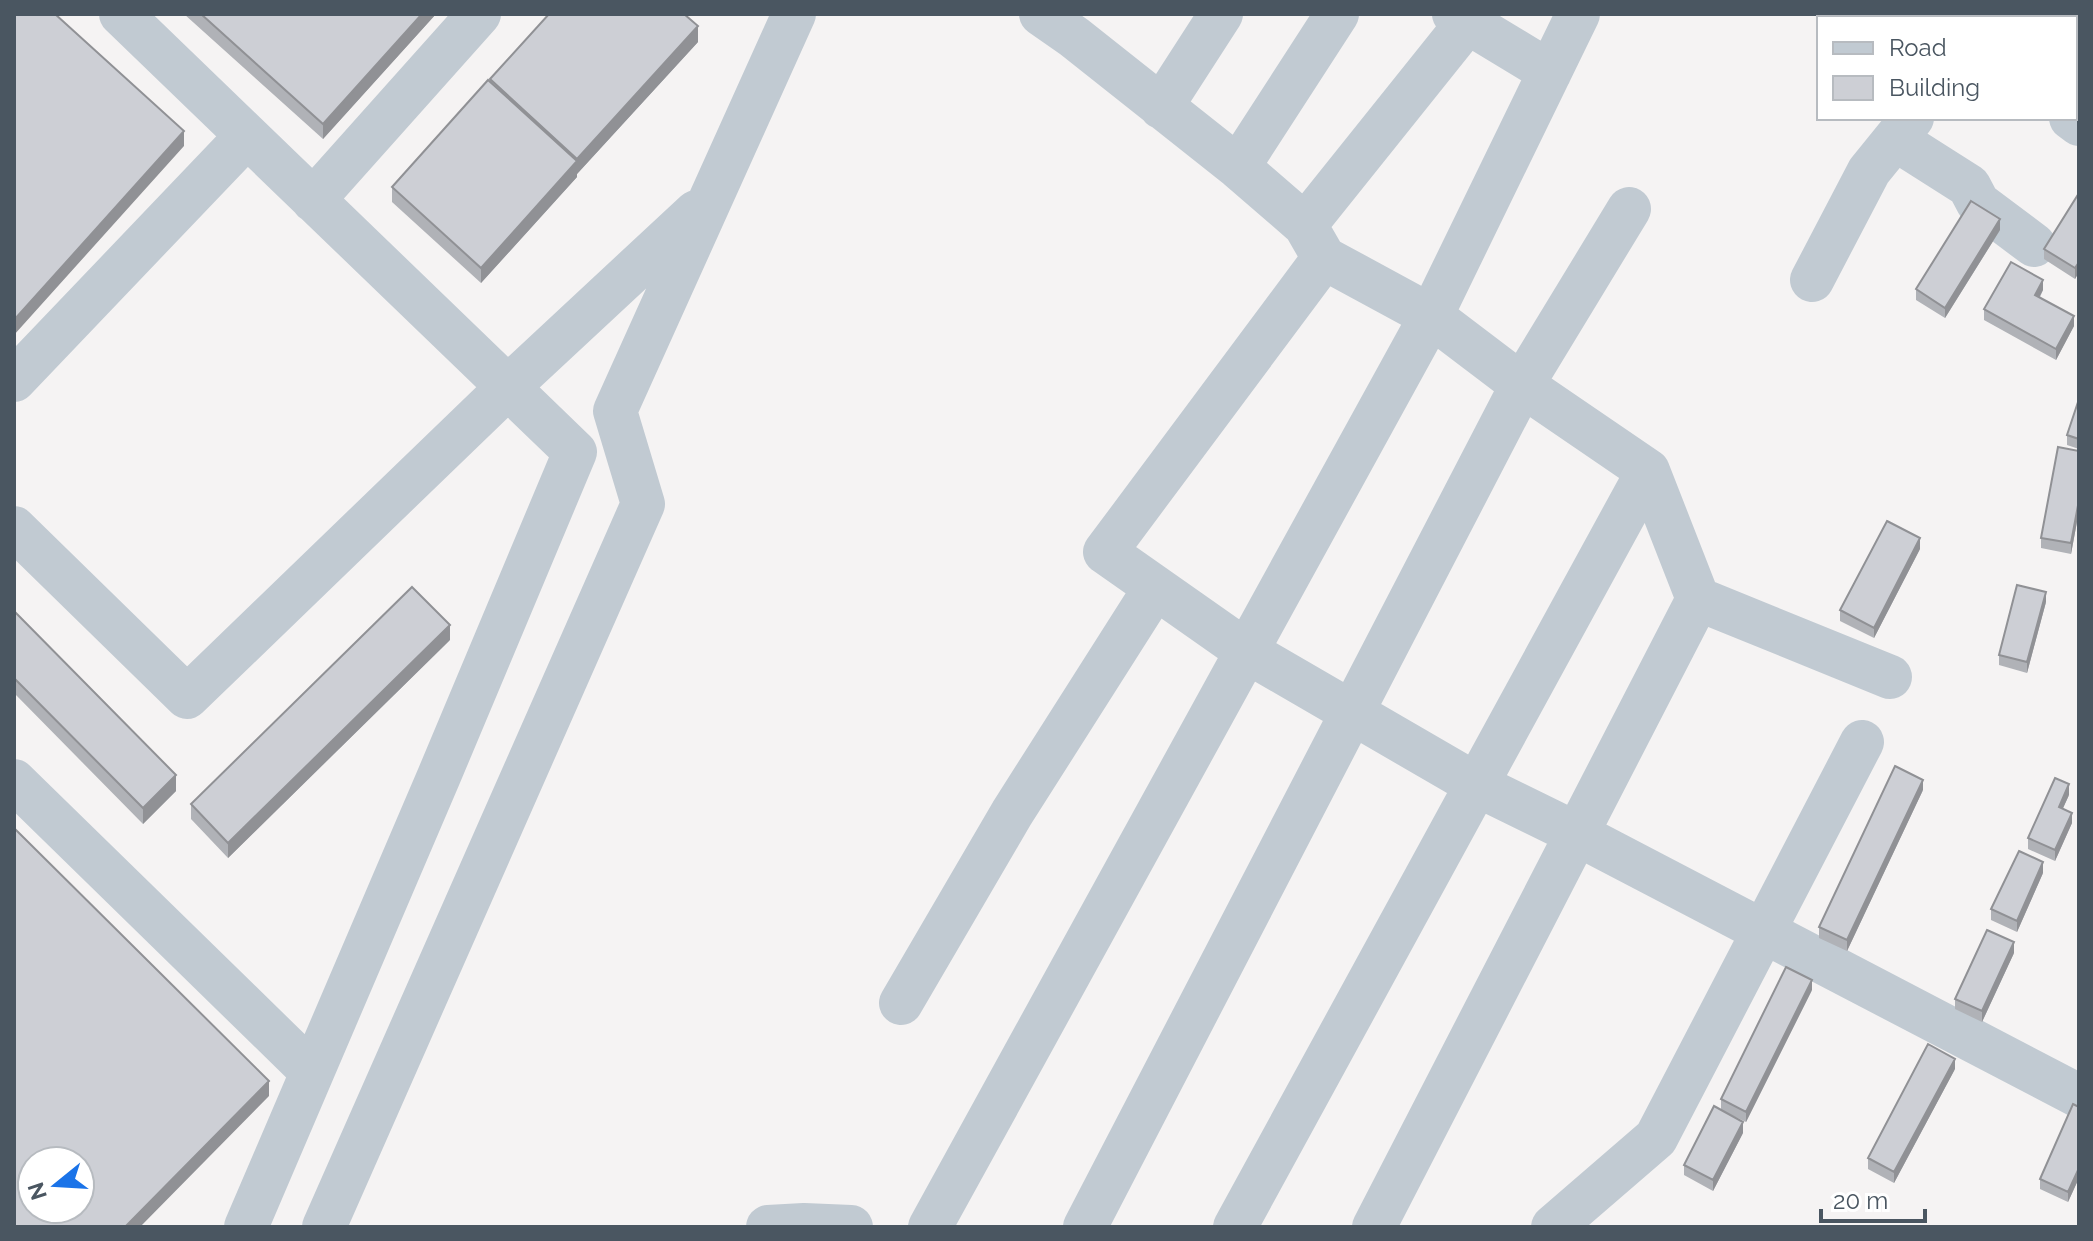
<svg xmlns="http://www.w3.org/2000/svg" width="2093" height="1241" font-family="Raleway,sans-serif">
<rect width="100%" height="100%" fill="#f5f3f3"/>
<g fill="none" stroke-linecap="round" stroke-linejoin="round">
<path stroke="#c1cad2" stroke-width="44" d="M121 14 575 452 439 776 246 1227
M1041 14 1074 37 1238 167 1305 225 1324 258 1431 316 1522 385 1648 471 1698 599 1890 677
M1454 14 1550 72
M1994 18 1998 14
M1161 107 1221 14
M2071 118 2079 124
M1895 139 1969 186 1978 203 2034 245
M1238 167 1337 14
M313 200 479 14
M1305 225 1462 29 1472 14
M1324 258 1105 552 1246 651 1477 785 1577 834 2079 1096
M1812 280 1869 171 1912 118
M14 380 247 136
M14 528 187 697 508 387 696 212
M14 781 312 1072
M901 1003 1012 813 1155 588
M324 1227 643 504 615 411 794 14
M768 1227 804 1225 851 1227
M930 1227 1431 316 1578 14
M1085 1227 1522 385 1629 209
M1235 1227 1648 471
M1374 1227 1698 599
M1553 1227 1656 1138 1862 742"/>
</g>
<path fill="#b0b2b7" d="M184 14H436L323 139Z
M698 42 577 174V177L481 283 392 202V187L490 83V79Z
M2079 193V272L2075 279 2044 259V249Z
M2000 230 1945 318 1916 300V289Z
M2043 290 2040 297 2074 326 2056 360 1984 320V309Z
M2079 399V449L2067 445V435Z
M2079 451V511L2071 554 2041 548V538Z
M1920 549 1874 638 1840 621V610Z
M2046 602 2027 673 1999 665V655Z
M14 611 176 791 143 824 14 693Z
M450 640 228 858 191 819V804Z
M1923 790 1847 951 1819 938V927Z
M2069 795 2063 808 2072 823 2055 861 2028 849V838Z
M2043 873 2017 932 1991 920V909Z
M2014 953 1982 1022 1955 1009V999Z
M1812 990 1746 1122 1721 1110V1099Z
M1955 1069 1894 1183 1868 1169V1158Z
M2079 1107V1178L2068 1202 2040 1189V1179Z
M1743 1133 1713 1191 1684 1175V1165Z"/>
<path fill="#909195" d="M422 14H436L323 139V124Z
M698 26V42L577 174V159Z
M184 131V146L14 335V320Z
M577 161V177L481 283V268Z
M2000 219V230L1945 318V308Z
M2079 262V272L2075 279V268Z
M2043 280V290L2035 305V295Z
M2074 316V326L2056 360V349Z
M2079 500V511L2071 554V543Z
M1920 538V549L1874 638V628Z
M2046 592V602L2027 673V662Z
M450 625V640L228 858V843Z
M176 775V791L143 824V808Z
M1923 780V790L1847 951V940Z
M2069 784V795L2059 817V807Z
M2072 813V823L2055 861V850Z
M2043 862V873L2017 932V921Z
M2014 942V953L1982 1022V1011Z
M1812 980V990L1746 1122V1112Z
M1955 1059V1069L1894 1183V1172Z
M269 1081V1096L140 1227H125Z
M1743 1122V1133L1713 1191V1180Z
M2079 1168V1178L2068 1202V1192Z"/>
<path fill="#cdcfd5" stroke="#909195" stroke-width="2" fill-rule="evenodd" d="M14 14H55L184 131 14 320Z
M201 14H422L323 124Z
M549 14H684L698 26 577 159 490 79Z
M488 80 577 161 481 268 392 187Z
M2079 193V262L2075 268 2044 249Z
M1971 201 2000 219 1945 308 1916 289Z
M2011 262 2043 280 2035 295 2074 316 2056 349 1984 309Z
M2079 399V439L2067 435Z
M2058 447 2079 451V500L2071 543 2041 538Z
M1887 521 1920 538 1874 628 1840 610Z
M2017 585 2046 592 2027 662 1999 655Z
M412 587 450 625 228 843 191 804Z
M14 611 176 775 143 808 14 678Z
M1895 766 1923 780 1847 940 1819 927Z
M2055 778 2069 784 2059 807 2072 813 2055 850 2028 838Z
M14 828 269 1081 125 1227H14ZM32 1161H80V1209H32Z
M2019 851 2043 862 2017 921 1991 909Z
M1987 930 2014 942 1982 1011 1955 999Z
M1786 967 1812 980 1746 1112 1721 1099Z
M1928 1044 1955 1059 1894 1172 1868 1158Z
M2073 1104 2079 1107V1168L2068 1192 2040 1179Z
M1714 1106 1743 1122 1713 1180 1684 1165Z"/>
<rect width="2093" height="1241" fill="none" stroke="#4a5661" stroke-width="32"/>
<rect x="1817" y="16" width="260" height="104" fill="#ffffff" stroke="#b7bbc0" stroke-width="2"/>
<rect x="1833" y="42" width="40" height="12" fill="#c1cad2" stroke="#b7bbc0" stroke-width="2"/>
<text x="1889" y="56" font-size="24" fill="#4a5661">Road</text>
<rect x="1833" y="76" width="40" height="24" fill="#cdcfd5" stroke="#b7bbc0" stroke-width="2"/>
<text x="1889" y="96" font-size="24" fill="#4a5661">Building</text>
<g transform="translate(56 1185) rotate(252)"><circle r="38" fill="#ffffff" stroke="#b7bbc0" stroke-width="2"/>
<path d="M0-6L14 30L0 20L-14 30Z" fill="#1a73e8"/>
<text y="-12" font-size="22" font-weight="bold" text-anchor="middle" fill="#4a5661">N</text>
</g>
<path d="M1821 1209v12h104v-12" fill="none" stroke="#4a5661" stroke-width="4"/>
<text x="1833" y="1209" font-size="24" fill="#4a5661" stroke="#ffffff" stroke-width="6" paint-order="stroke">20 m</text>
</svg>
